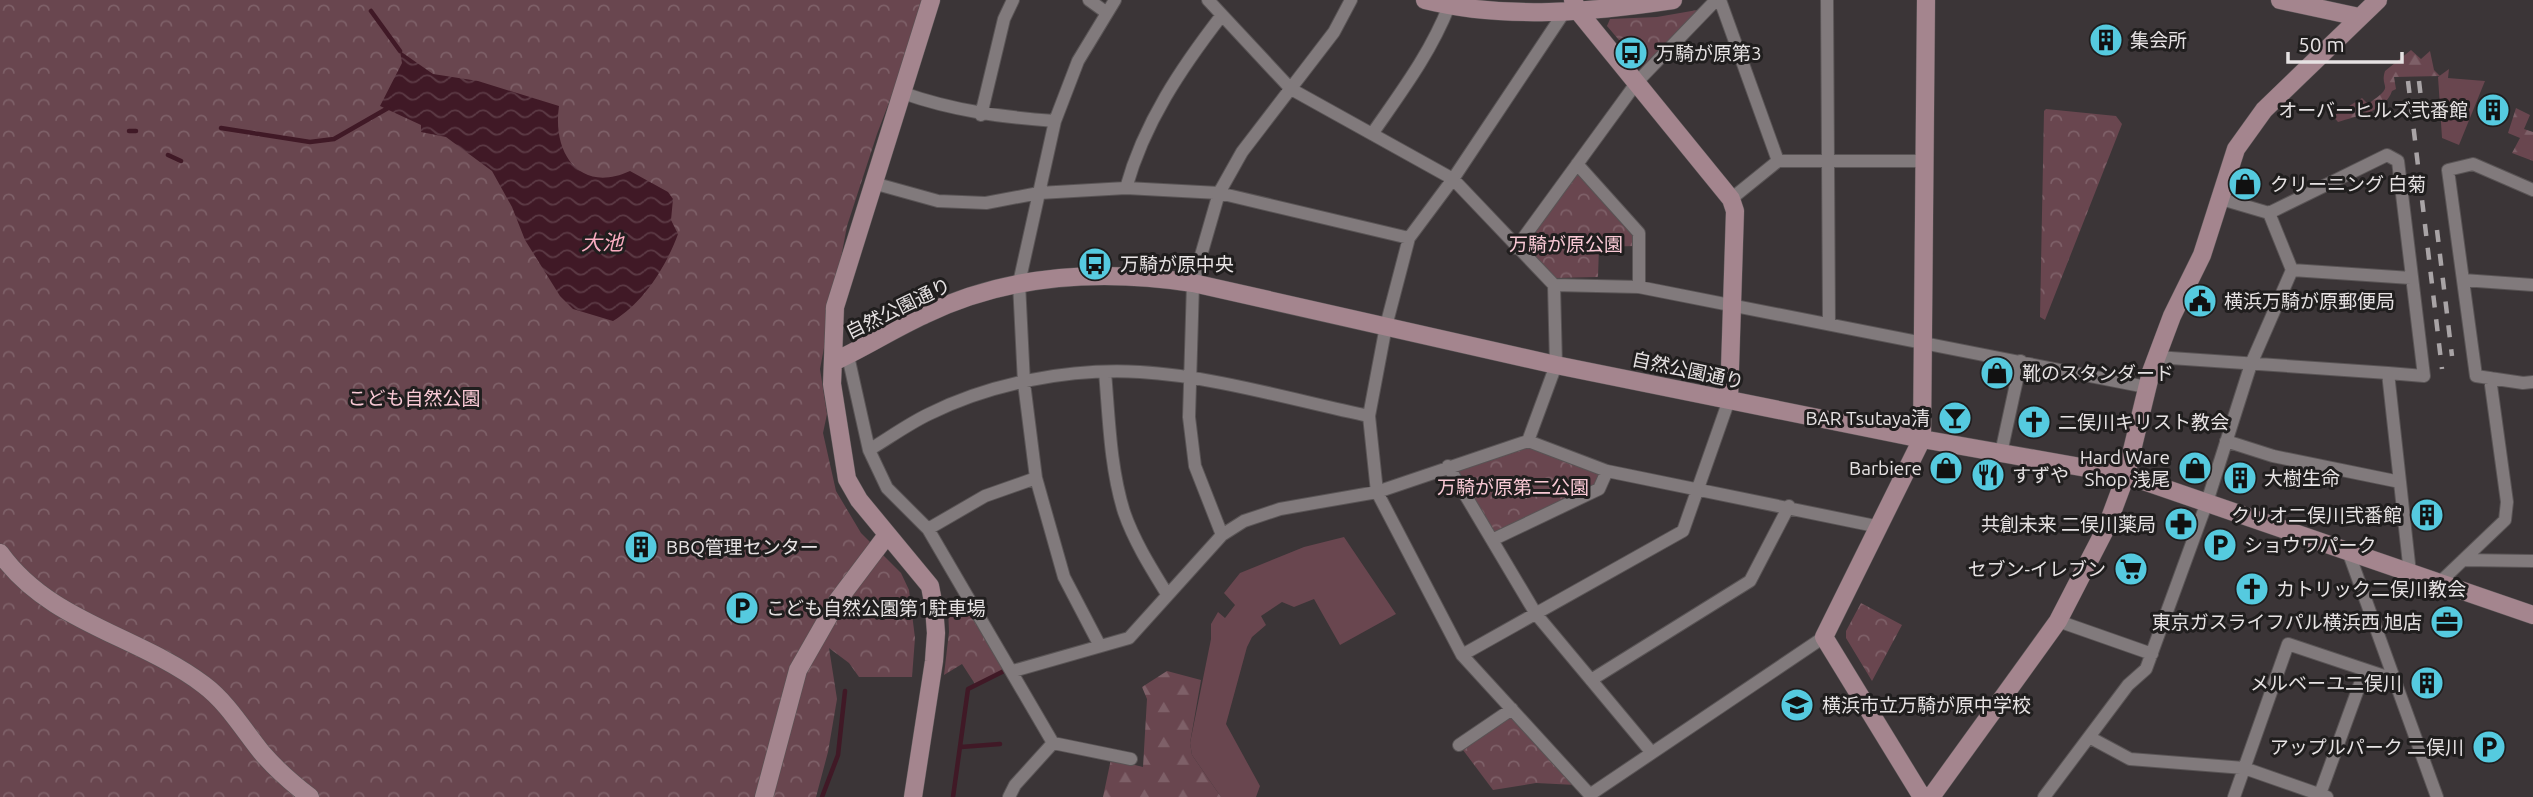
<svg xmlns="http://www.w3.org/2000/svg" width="2533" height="797" font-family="Ubuntu,'Noto Sans JP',sans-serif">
<defs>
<pattern id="forest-firs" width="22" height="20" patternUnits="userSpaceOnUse" patternTransform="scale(1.75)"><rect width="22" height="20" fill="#69464f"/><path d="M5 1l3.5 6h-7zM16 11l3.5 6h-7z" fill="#7e6068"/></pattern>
<pattern id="park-crowns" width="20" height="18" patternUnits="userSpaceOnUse" patternTransform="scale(1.75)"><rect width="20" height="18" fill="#69464f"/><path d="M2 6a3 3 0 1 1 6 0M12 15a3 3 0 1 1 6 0" fill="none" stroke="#7e6068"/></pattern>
<pattern id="water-waves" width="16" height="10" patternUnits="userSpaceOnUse" patternTransform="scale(1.75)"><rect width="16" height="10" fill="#401926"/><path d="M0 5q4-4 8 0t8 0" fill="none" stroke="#5c3a45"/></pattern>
</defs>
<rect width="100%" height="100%" fill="#3b3537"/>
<path fill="#69464f" d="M2449 69 2448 78 2485 81 2459 145 2442 138 2438 77Z
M1344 537 1396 614 1340 645 1314 599 1294 607 1282 602 1261 616 1266 625 1252 637 1247 647 1226 724 1260 786 1256 797H1221L1192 755 1190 743 1211 639V624L1218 612 1225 618 1235 605 1224 593 1240 573 1304 547Z"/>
<path fill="url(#forest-firs)" d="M2411 50 2421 59 2430 51 2434 70 2440 76 2394 77 2396 89 2392 91C2385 112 2356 116 2338 122L2333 116 2362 98 2368 104C2397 84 2379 90 2385 71Z
M2516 108 2530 115 2524 129 2533 132V161L2512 153 2520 138 2508 133Z
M1167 671 1201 680 1190 743 1192 755 1221 797H1103L1111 759 1143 767 1147 699 1142 687Z"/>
<path fill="url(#park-crowns)" d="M0 0H923L904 63 877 134 847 226 820 369 827 414 823 433 836 491 861 533 901 573 909 590 915 638 912 677H859L849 663 829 648 837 699 828 752 816 797H0Z
M1703 9 1642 67 1607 26 1610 19 1657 17Z
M2046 109 2116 116 2122 124 2045 320 2040 317 2044 111Z
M1578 172 1635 235V246L1599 247 1598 277 1556 278 1524 247Z
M1527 446 1601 474 1595 486 1494 535 1455 469Z
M965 598 1004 669 975 684 962 664 944 675 949 632 948 607Z
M1861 603 1902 625 1872 681 1846 638V631Z
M1508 717 1516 719 1576 785 1536 783 1493 790 1463 750Z"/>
<path fill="url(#water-waves)" d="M400 51 433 74 478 81 559 106C552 154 580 194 630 171L668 192 673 199 671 220 678 234C666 267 643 303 613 321L573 309 560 296 525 240 512 207 492 171 446 137 421 132V125L380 106 402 63Z"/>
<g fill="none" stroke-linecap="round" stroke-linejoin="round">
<path stroke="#401926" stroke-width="4.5" d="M371 11 400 51
M221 128 310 142 334 139 388 108
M129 131H136
M168 155 181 161
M961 747 1000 744
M822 797 838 755 845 691
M953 797 968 689 1006 670"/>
<defs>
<path id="street" d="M1089 0 1107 13
M1720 0 1778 161
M1827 0 1829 324
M1565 11 1453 179 1409 238 1386 326 1369 416 1377 492 1462 655 1592 797
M903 93C954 111 1002 117 1055 121
M981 115 1004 19 1013 0
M1372 134C1401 92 1430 54 1449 6
M1577 164 1639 233V287
M873 183 938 201 986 203 1039 193 1126 188 1219 193 1409 238
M1126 188C1144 123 1181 68 1222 15
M2533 190 2473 164 2448 170 2476 376 2523 383 2533 382
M2218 198 2269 213 2387 155 2398 161 2424 376 2388 373 2410 573
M1731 199 1778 161H1926
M1516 248 1637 82 1716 0
M2292 270 2411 278
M2463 280 2533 285
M1554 285 1639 287 2146 387
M848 356 869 450 887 488 928 529 1053 743 1131 759
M2156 357 2388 373
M1105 372C1109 418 1110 467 1124 512 1134 541 1151 568 1167 594
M1528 441 1607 471 1880 527
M2226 441 2273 456 2400 482
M869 450C889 438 908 424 929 414 991 383 1070 368 1140 372 1213 376 1297 401 1369 416
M2001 453 2021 361
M1448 466 1536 614 1652 753
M928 529 985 496 1036 478
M1222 535 1195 466 1189 417 1193 283 1219 193 1242 152 1334 32 1351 0
M1492 540 1599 489 1607 471
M2348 551 2437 797
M2463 560 2533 561
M2439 583 2505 520 2507 502 2490 378
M2058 621 2152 654
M1100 646 1064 577 1036 478 1024 383 1019 283 1055 121 1078 61 1115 0
M1462 655 1683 531 1729 400
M1013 671 1129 638 1222 535 1244 521 1280 509 1377 492 1528 441 1556 365 1554 285 1453 179 1291 89 1208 0
M1591 680 1750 581 1789 506
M2089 737 2130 759 2244 768 2327 797
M1459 745 1512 709
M1591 794 1824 637
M2320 794 2365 670
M1009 797 1015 785 1053 743
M2044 797 2128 685 2146 669 2207 502 2251 364 2292 270 2269 213
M2234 797 2288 644 2396 680"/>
<path id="secondary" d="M1425 0C1505 20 1593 12 1673 0
M1573 0 1578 11 1731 199 1735 211 1729 400
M2280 0 2359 17
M833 362C864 348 893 329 924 315 1008 274 1101 269 1193 283L1556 365 1922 439 2126 475 2533 615
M0 553C50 623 138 635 204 685 228 703 244 731 263 754 277 770 293 784 310 797
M764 797 798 670 838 600 887 535
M913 797 934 661 936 633 934 607 930 586 859 500 847 479 832 384 835 307 931 0
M1922 797 1824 637 1922 439 1926 0
M1931 797 2058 621 2107 526 2126 475 2151 372 2172 316 2202 255 2236 149 2264 110 2378 0"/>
</defs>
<use href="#street" stroke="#595455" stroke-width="14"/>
<use href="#secondary" stroke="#595455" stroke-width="19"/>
<use href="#street" stroke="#817a7c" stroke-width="12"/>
<use href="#secondary" stroke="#a4858e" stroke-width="18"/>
<path stroke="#a9a4a6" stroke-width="4.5" stroke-dasharray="12 12" stroke-linecap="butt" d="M2408 81 2442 369
M2419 81 2423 115
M2437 230 2452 356"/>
</g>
<defs>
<symbol id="building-disc" viewBox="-11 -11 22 22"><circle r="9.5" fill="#55cadf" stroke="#201e1e"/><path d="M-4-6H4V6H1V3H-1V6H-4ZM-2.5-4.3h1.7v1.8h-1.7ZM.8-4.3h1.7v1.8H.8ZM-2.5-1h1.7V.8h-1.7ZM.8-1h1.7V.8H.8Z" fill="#111"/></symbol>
<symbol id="bus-disc" viewBox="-11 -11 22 22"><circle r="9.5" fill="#55cadf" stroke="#201e1e"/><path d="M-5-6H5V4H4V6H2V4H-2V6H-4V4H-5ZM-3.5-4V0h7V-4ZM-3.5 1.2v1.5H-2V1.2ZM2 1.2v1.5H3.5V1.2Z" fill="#111"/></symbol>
<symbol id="shop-disc" viewBox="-11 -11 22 22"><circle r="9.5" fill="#55cadf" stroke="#201e1e"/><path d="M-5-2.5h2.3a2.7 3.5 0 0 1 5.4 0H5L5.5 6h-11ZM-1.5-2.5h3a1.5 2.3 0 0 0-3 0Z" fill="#111"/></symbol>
<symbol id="civic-disc" viewBox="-11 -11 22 22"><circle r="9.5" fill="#55cadf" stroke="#201e1e"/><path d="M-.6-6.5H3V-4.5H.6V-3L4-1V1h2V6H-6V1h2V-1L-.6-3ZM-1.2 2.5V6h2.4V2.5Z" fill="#111"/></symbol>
<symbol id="bar-disc" viewBox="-11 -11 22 22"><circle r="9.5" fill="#55cadf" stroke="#201e1e"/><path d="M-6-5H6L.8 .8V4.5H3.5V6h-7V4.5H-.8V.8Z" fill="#111"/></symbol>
<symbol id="church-disc" viewBox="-11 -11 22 22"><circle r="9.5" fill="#55cadf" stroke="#201e1e"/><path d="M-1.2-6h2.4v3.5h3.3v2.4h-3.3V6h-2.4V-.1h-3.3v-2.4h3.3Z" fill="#111"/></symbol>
<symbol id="restaurant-disc" viewBox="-11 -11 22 22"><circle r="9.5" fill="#55cadf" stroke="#201e1e"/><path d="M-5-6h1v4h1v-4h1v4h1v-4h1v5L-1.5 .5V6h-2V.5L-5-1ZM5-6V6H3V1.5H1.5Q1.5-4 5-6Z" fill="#111"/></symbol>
<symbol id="pharmacy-disc" viewBox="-11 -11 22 22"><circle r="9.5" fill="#55cadf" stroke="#201e1e"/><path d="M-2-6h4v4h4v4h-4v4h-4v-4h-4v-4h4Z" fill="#111"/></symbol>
<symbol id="parking-disc" viewBox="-11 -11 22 22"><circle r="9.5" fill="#55cadf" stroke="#201e1e"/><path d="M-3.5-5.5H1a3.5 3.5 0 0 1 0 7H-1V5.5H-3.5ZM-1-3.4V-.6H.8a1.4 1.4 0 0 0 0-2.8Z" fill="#111"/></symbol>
<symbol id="supermarket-disc" viewBox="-11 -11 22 22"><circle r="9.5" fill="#55cadf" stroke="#201e1e"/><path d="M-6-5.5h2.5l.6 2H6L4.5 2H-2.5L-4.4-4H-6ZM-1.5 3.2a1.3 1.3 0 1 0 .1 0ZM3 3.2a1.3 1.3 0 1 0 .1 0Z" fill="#111"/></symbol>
<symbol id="office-disc" viewBox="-11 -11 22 22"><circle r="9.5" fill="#55cadf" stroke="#201e1e"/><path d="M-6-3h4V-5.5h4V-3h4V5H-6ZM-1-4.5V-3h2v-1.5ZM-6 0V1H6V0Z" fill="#111"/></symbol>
<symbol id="school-disc" viewBox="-11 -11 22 22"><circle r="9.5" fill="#55cadf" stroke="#201e1e"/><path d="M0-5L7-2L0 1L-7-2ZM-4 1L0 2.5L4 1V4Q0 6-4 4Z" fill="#111"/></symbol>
</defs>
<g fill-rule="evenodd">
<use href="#building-disc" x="2087" y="21" width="38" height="38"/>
<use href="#bus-disc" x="1612" y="34" width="38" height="38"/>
<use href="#building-disc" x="2474" y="91" width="38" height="38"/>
<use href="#shop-disc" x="2226" y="165" width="38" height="38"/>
<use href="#bus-disc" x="1076" y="245" width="38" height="38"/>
<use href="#civic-disc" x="2181" y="282" width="38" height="38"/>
<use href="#shop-disc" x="1978" y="354" width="38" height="38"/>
<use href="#bar-disc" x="1936" y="399" width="38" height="38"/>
<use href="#church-disc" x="2015" y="403" width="38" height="38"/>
<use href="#shop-disc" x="1927" y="449" width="38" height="38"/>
<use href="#shop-disc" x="2176" y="449" width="38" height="38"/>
<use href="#restaurant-disc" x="1969" y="456" width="38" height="38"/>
<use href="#building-disc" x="2221" y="459" width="38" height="38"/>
<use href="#building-disc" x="2408" y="496" width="38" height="38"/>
<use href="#pharmacy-disc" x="2162" y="505" width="38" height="38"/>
<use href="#parking-disc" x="2201" y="526" width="38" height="38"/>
<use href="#building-disc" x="622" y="528" width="38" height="38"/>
<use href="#supermarket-disc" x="2112" y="550" width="38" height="38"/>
<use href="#church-disc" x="2233" y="570" width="38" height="38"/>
<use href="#parking-disc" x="723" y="589" width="38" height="38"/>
<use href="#office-disc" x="2428" y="603" width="38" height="38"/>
<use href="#building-disc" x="2408" y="664" width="38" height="38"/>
<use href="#school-disc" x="1778" y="686" width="38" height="38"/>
<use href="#parking-disc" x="2470" y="728" width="38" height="38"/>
</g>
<g text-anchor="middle" stroke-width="6" stroke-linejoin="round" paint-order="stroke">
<g font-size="19" fill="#e6e2e3" stroke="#201e1e" text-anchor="start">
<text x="2130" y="47">集会所</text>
<text x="1656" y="60">万騎が原第3</text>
<text x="2468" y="117" text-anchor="end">オーバーヒルズ弐番館</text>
<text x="2270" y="191">クリーニング 白菊</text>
<text x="1120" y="271">万騎が原中央</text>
<text x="2224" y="308">横浜万騎が原郵便局</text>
<text x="2022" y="380">靴のスタンダード</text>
<text x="1930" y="425" text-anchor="end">BAR Tsutaya清</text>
<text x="2058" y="429">二俣川キリスト教会</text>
<text x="2170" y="464" text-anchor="end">Hard Ware<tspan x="2170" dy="22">Shop 浅尾</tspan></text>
<text x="1922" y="475" text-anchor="end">Barbiere</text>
<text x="2012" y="482">すずや</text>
<text x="2264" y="485">大樹生命</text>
<text x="2402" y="522" text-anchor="end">クリオ二俣川弐番館</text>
<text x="2156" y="531" text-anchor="end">共創未来 二俣川薬局</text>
<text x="2244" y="552">ショウワパーク</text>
<text x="666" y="554">BBQ管理センター</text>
<text x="2106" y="576" text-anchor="end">セブン-イレブン</text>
<text x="2276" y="596">カトリック二俣川教会</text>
<text x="766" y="615">こども自然公園第1駐車場</text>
<text x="2422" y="629" text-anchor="end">東京ガスライフパル横浜西 旭店</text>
<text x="2402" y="690" text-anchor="end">メルベーユ二俣川</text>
<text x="1822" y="712">横浜市立万騎が原中学校</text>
<text x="2464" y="754" text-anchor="end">アップルパーク 二俣川</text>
</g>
<g font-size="19" fill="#f9c9d5" stroke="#201e1e">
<text x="1566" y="251">万騎が原公園</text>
<text x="414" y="405">こども自然公園</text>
<text x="1513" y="494">万騎が原第二公園</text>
</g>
<g font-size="19" fill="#e6e2e3" stroke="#201e1e">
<text transform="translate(898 308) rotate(-26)" y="7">自然公園通り</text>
<text transform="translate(1688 370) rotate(12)" y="7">自然公園通り</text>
</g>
<g font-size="21" font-style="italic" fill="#f8acc0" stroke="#201e1e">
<text x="602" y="250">大池</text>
</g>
</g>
<path d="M2288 52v10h114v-10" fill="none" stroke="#e6e2e3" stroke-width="3.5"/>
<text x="2298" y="52" font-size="21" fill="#e6e2e3" stroke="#201e1e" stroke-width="5" paint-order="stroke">50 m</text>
</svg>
